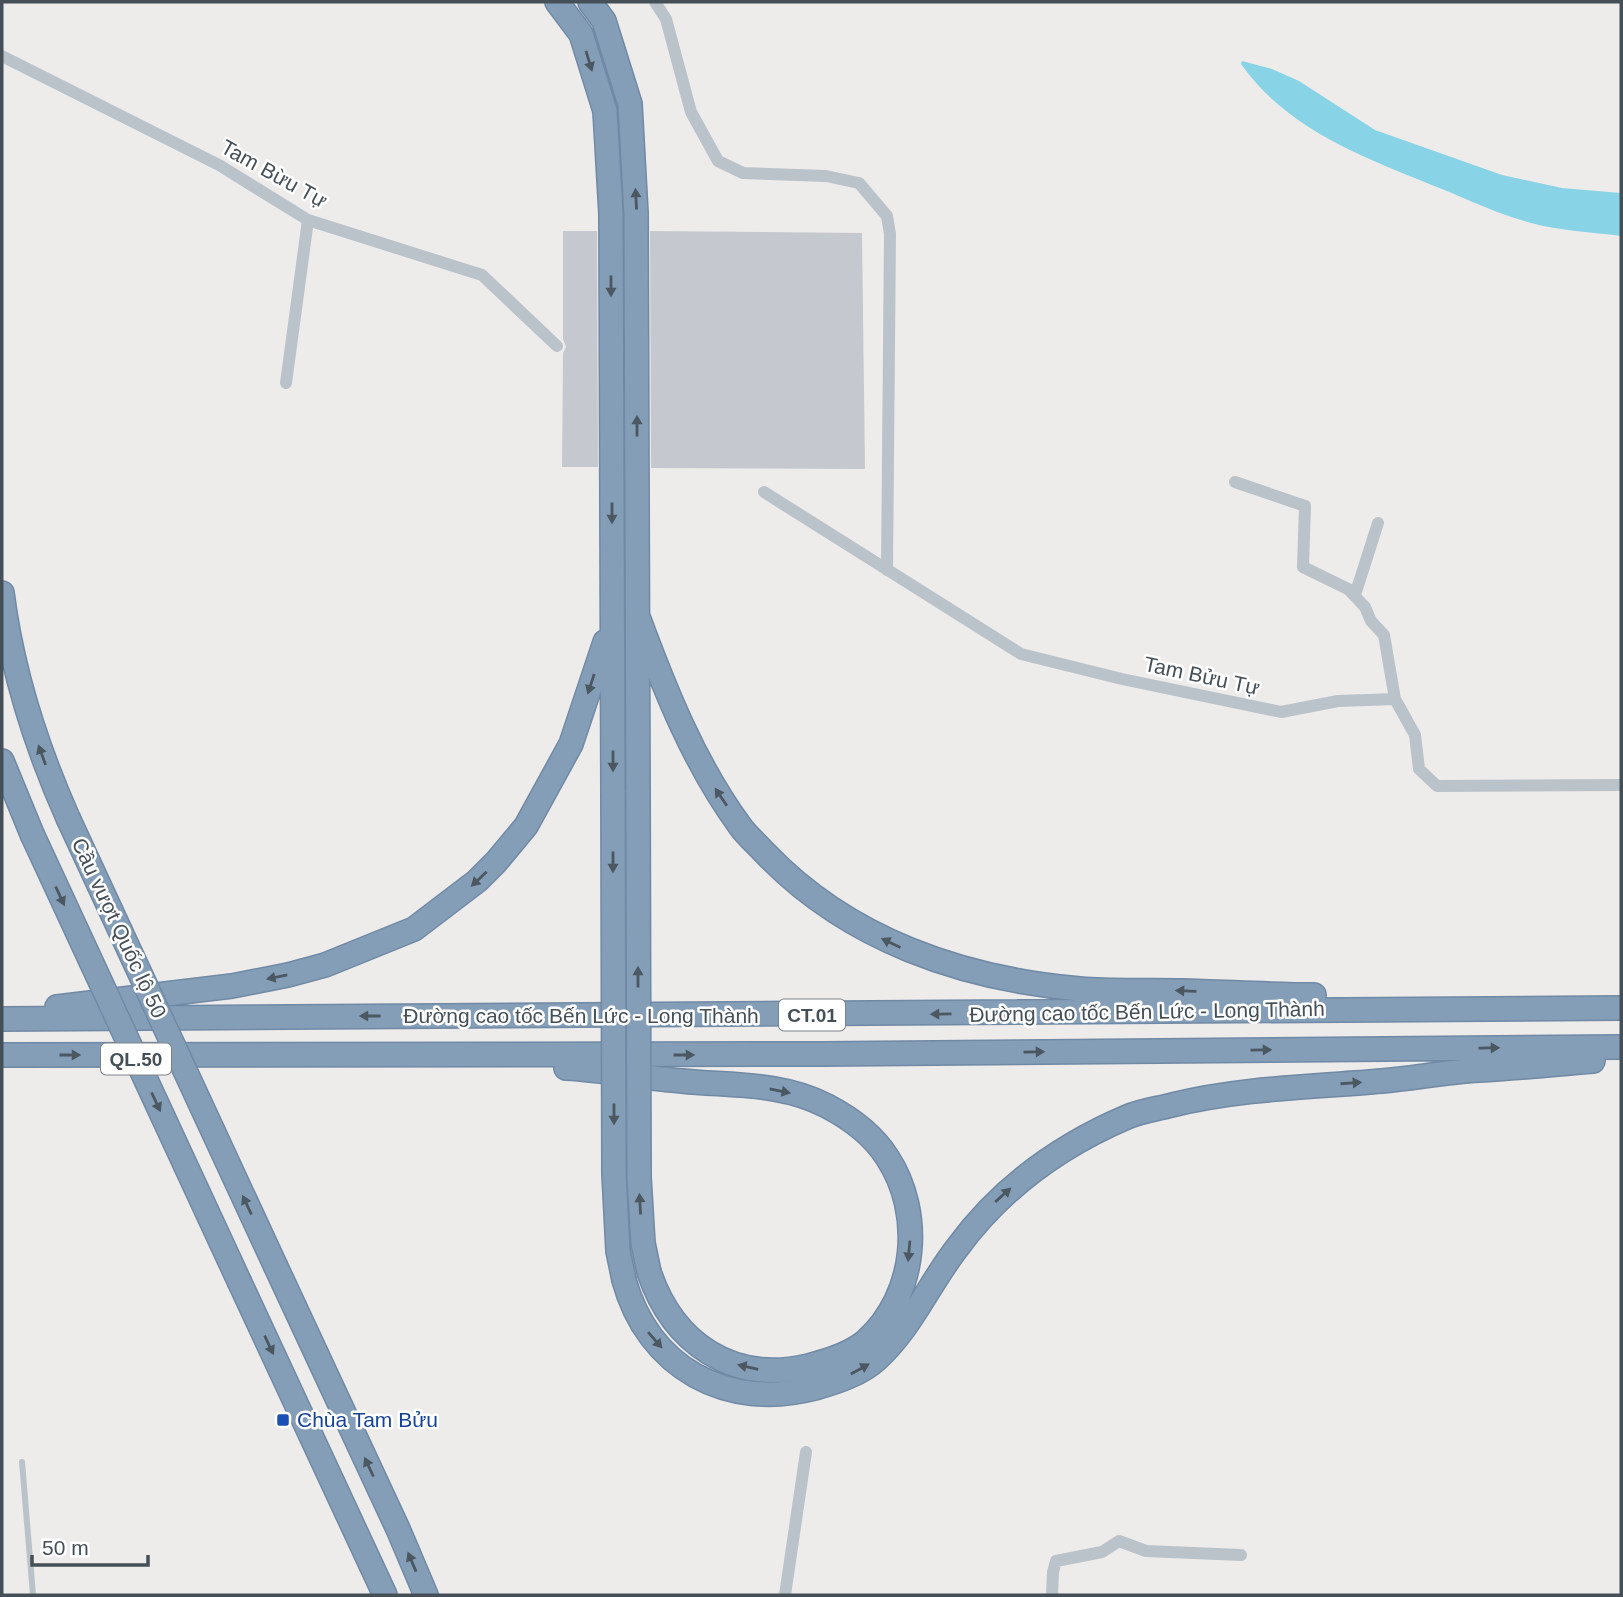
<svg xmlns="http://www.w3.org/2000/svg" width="1623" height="1597" font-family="Helvetica,sans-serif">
<rect width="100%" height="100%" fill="#eeebeb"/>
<path fill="#89d3e6" d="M1242 61 1272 69 1299 81 1375 130 1502 175 1562 188 1621 193V236C1592 232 1560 231 1531 223 1501 215 1471 201 1442 189 1368 159 1288 131 1241 64Z"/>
<path fill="#c5c8ce" d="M563 231H597L598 467H562L563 353 566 347 563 339Z
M650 231 862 233 865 469 651 468Z"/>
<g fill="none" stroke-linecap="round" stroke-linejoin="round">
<defs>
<path id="highway" d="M557 2 581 34 605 111 611 214 613 793
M590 2 604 21 630 104 636 213 638 792
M2 593C12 672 36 746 68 818
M638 617C665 690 694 763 740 826 747 836 757 844 765 853 848 940 963 979 1080 989 1113 992 1147 990 1181 991 1225 992 1269 995 1314 995
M2 761 32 834
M57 1007 232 986 288 975 325 965 414 929 477 881 496 862 526 826 571 744 605 642
M2 1019 1621 1008
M2 1055 821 1054 1621 1047
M566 1068C605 1070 643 1078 682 1081 730 1086 782 1082 827 1106 850 1118 873 1135 887 1157 924 1213 917 1295 866 1341 851 1354 828 1361 808 1366 732 1384 673 1343 649 1272
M276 1267 398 1529 426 1595
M624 1280C648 1368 727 1411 815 1388 836 1382 861 1374 877 1359 911 1328 929 1284 957 1248 1001 1188 1059 1146 1127 1117 1141 1111 1157 1109 1172 1105 1241 1088 1312 1087 1382 1081 1414 1078 1447 1072 1479 1070 1517 1068 1555 1064 1593 1061
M240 1283 385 1595"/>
</defs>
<use href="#highway" stroke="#7089a4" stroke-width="26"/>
<path stroke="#bac3ca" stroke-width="6" d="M22 1462 33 1595"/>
<path stroke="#bac3ca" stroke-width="12" d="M655 2 666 19 691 112 718 161 743 173 826 176 859 183 887 216 890 234 887 570
M2 56 219 165 308 220 482 275 557 346
M286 383 308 220
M1235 482 1305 506 1303 567 1348 589 1365 607 1371 621 1384 635 1395 699
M764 492 1021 654 1122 679 1281 712 1338 701 1395 699 1415 735 1419 769 1437 786 1621 785
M1355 595 1378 523
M785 1595 806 1452
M1052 1595 1053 1572 1056 1561 1102 1552 1119 1541 1146 1551 1241 1555"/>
<use href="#highway" stroke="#859eb8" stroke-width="23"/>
<defs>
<path id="highway-bridge" d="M638 792 639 1177 643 1243 649 1272
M613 793 614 1174 618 1251 624 1280
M68 818 276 1267
M32 834 240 1283"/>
</defs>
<use href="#highway-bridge" stroke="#7089a4" stroke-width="26" stroke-linecap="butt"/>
<use href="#highway-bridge" stroke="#859eb8" stroke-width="23"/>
</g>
<defs><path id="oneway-solid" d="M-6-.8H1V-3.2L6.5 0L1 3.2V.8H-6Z" transform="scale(1.75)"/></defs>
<g fill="#4b5761">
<use href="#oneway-solid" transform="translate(589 61) rotate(73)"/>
<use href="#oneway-solid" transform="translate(636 199) rotate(-93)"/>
<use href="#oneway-solid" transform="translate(611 286) rotate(90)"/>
<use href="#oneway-solid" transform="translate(637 426) rotate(-90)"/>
<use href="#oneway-solid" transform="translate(612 513) rotate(90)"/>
<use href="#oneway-solid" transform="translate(591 684) rotate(108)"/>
<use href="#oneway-solid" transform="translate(42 755) rotate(-110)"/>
<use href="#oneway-solid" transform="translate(613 761) rotate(90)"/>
<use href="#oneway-solid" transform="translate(721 797) rotate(-124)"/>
<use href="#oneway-solid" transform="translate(613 862) rotate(90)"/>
<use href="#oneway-solid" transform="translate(479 879) rotate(137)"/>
<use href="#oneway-solid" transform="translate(60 896) rotate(65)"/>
<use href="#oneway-solid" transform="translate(891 943) rotate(-154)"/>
<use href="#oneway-solid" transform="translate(277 977) rotate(168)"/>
<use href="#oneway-solid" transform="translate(638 977) rotate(-90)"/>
<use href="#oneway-solid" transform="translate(1186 991) rotate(-178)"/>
<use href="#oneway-solid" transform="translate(941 1014) rotate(179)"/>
<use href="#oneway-solid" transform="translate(370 1016) rotate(180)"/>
<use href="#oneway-solid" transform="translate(1489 1048) rotate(-1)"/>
<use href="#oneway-solid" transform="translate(1261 1050) rotate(-1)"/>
<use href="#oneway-solid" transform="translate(1034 1052) rotate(-1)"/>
<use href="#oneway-solid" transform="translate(70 1055)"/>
<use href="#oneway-solid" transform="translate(684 1055)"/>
<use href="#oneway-solid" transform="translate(1351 1083) rotate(-4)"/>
<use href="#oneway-solid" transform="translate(780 1091) rotate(11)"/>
<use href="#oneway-solid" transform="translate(156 1102) rotate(65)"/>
<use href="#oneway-solid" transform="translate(614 1114) rotate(90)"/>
<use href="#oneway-solid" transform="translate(1003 1195) rotate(-42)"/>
<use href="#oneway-solid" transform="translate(640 1204) rotate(-93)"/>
<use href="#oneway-solid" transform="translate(247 1205) rotate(-115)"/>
<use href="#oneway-solid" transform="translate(909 1251) rotate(95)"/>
<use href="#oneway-solid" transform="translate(655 1340) rotate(49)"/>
<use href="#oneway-solid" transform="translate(269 1345) rotate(65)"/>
<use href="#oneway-solid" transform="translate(748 1367) rotate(-167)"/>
<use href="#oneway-solid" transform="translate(860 1369) rotate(-29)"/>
<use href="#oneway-solid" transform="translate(369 1467) rotate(-115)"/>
<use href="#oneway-solid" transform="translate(412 1562) rotate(-113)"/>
</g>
<rect fill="#1a4fb4" stroke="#fff" stroke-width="2.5" x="276" y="1413" width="14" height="14" rx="3.5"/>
<g text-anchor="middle" stroke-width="5" stroke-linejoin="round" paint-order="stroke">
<g fill="#fff" stroke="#7d8489" stroke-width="2">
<rect x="779" y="999.5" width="66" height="31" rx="5"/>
<rect x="101" y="1043.5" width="70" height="31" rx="5"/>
</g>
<g font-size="19" font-weight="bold" fill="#454f57">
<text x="812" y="1022">CT.01</text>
<text x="136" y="1066">QL.50</text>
</g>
<g font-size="21" fill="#454f57" stroke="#fff">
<text transform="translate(274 174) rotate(29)" y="7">Tam Bừu Tự</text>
<text transform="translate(1202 676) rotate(12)" y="7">Tam Bửu Tự</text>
<text transform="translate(119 928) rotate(65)" y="7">Cầu vượt Quốc lộ 50</text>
<text transform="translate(1147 1012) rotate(-1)" y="7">Đường cao tốc Bến Lức - Long Thành</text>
<text x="581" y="1023">Đường cao tốc Bến Lức - Long Thành</text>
</g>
<g font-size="21" fill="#164399" stroke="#fff" text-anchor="start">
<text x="297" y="1427">Chùa Tam Bửu</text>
</g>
</g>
<rect width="1623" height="1597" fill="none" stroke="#454f57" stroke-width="7"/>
<path d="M32 1555v10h116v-10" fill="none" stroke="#454f57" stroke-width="3.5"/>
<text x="42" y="1555" font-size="21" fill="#454f57" stroke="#ffffff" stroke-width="5" paint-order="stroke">50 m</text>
</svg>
